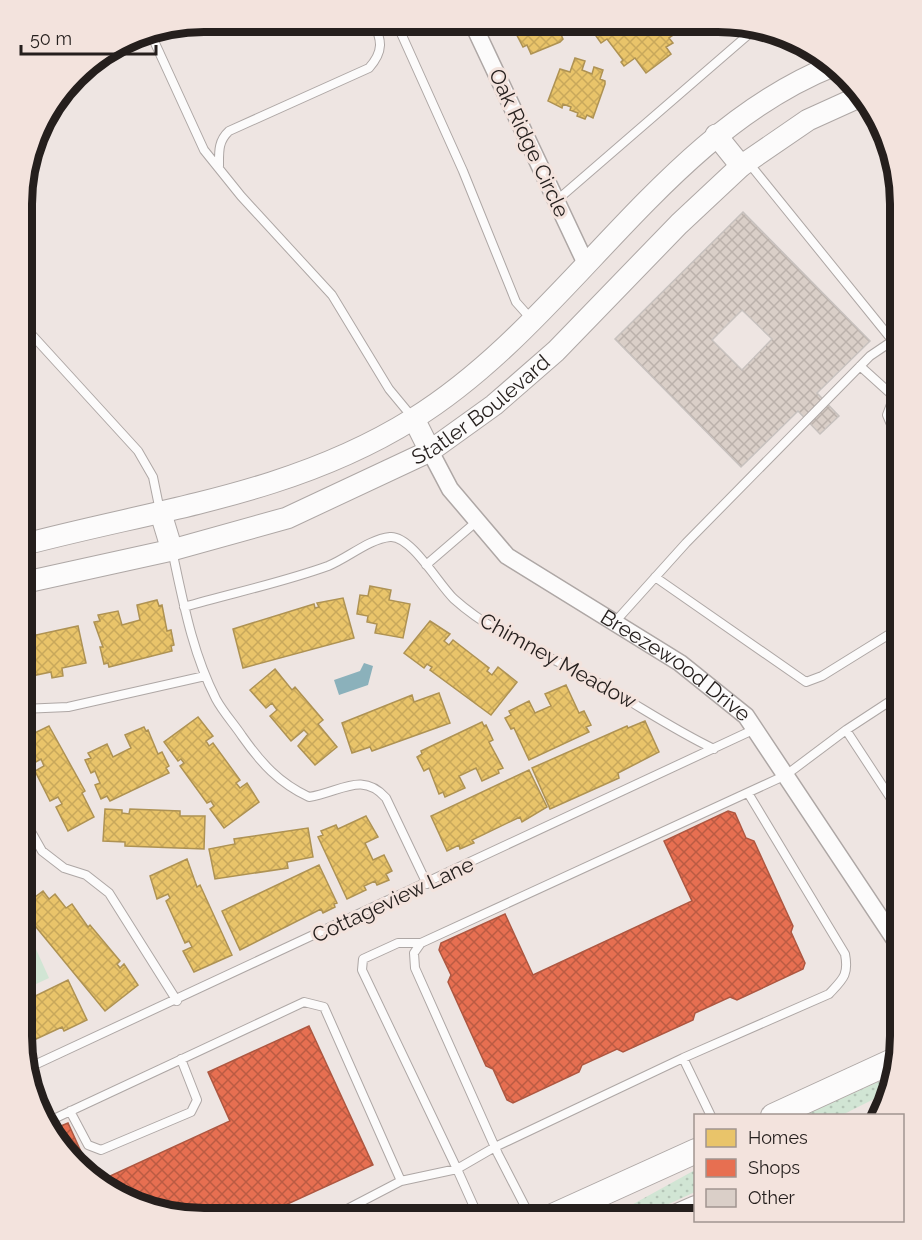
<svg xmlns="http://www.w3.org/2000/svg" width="922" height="1240" font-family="Raleway,sans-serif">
<defs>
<pattern id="green-dots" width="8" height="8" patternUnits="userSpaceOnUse" patternTransform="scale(1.5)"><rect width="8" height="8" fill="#d1e5d4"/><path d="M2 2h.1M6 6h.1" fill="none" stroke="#b3c4b6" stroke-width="1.8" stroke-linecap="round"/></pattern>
<pattern id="homes-cross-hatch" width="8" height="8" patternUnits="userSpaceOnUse" patternTransform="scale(1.5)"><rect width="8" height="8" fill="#e9c46a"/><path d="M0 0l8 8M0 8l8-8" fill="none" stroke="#c8a85b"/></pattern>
<pattern id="shops-cross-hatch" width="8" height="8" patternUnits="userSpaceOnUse" patternTransform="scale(1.5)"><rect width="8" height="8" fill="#e76f51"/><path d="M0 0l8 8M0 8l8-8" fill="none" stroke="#bb5b43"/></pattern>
<pattern id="building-cross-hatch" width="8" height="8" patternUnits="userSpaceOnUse" patternTransform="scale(1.5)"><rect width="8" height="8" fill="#dacfc8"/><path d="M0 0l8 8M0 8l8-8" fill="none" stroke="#bbb1ab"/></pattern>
</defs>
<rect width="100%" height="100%" fill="#eee5e2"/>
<path fill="url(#green-dots)" d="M891 1076 886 1093 842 1115H805Z
M695 1170V1192L636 1219H606Z"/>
<path fill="#d1e5d4" d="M21 916 49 978 21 991Z"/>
<path fill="#8bb1bb" d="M364 663 373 666 368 685 339 695 334 680 360 671Z"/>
<path fill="url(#homes-cross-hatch)" stroke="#ae9253" stroke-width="1.5" d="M510 22H567L570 29 560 32 563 39 560 42 531 54 527 45 523 47Z
M601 22H657L664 31 671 26 676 33 669 38 673 43 666 47 671 54 646 73 635 58 624 66 621 62 623 60 607 39 601 43 596 36 602 31 599 26Z
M575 58 585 61 582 70 592 74 594 67 603 70 600 79 605 81V84L593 118 587 115 585 119 577 116 578 113 570 110 571 107 563 104 562 108 548 101 560 69 570 72Z
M370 586 391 590 389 600 410 604 403 638 375 633 377 624 367 622 368 616 357 614 360 595 368 596Z
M343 598 354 638 243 668 233 629 314 604 315 608 319 607 317 603Z
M157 600 159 606 162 605 167 631 171 630 174 645 171 646 172 651 109 667 108 663 104 664 100 647H103L94 622 100 621 98 615 118 611 122 625 140 620 137 605Z
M430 621 450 634 444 641 449 645 453 640 489 668 487 671 492 675 498 667 517 682 491 715 430 670 432 667 427 664 424 668 404 653Z
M78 626 86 663 62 668 63 676 52 678 51 672 22 678V638Z
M275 669 292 690 295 687 323 720 318 724 337 747 315 765 298 746 308 734 304 730 291 741 270 716 277 710 272 703 266 708 250 690Z
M566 685 579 713 584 711 591 725 586 727 589 732 529 760 514 728 511 729 505 718 511 715 509 711 529 701 535 713 551 706 545 694Z
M439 693 450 723 372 751 370 747 352 753 342 723 412 695 414 702Z
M198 717 213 736 206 741 209 746 213 743 240 780 236 783 240 788 247 783 259 802 224 828 210 809 214 806 211 801 207 803 180 766 184 763 181 759 178 761 164 742Z
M645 721 659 752 618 773 619 778 550 809 532 768 627 726 628 728Z
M482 722 484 726 486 725 493 740 489 742 503 768 498 770 499 773 482 781 476 768 459 776 465 788 445 797 443 792 439 794 429 768 424 771 417 757 422 754 421 751Z
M49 726 85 791 82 793 94 817 68 831 56 807 62 804 58 797 50 801 35 771 44 766 41 759 34 763 22 739Z
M144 727 146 731 148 730 158 754 162 752 169 766 166 768 169 773 110 801 107 796 101 799 95 785 100 783 95 771 91 773 85 760 91 758 88 753 107 744 113 757 131 748 125 735Z
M529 770 547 807 522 822 520 817 472 840 474 843 460 849 459 845 447 851 431 816Z
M105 809 122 810V813L129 814 130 809 180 811V816H205L204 849 125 846V842L103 841Z
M366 816 378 837 365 843 373 860 384 855 392 871 386 874 389 880 377 885 375 881 364 886 366 890 347 899 318 837 323 835 321 831 336 825 338 829Z
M308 828 313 857 287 862 288 868 215 879 209 849 235 844 234 839Z
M187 859 197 887 200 885 232 955 194 972 183 951 192 947 189 941 185 943 166 901 170 898 168 894 157 899 150 876Z
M319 865 337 903 334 904 335 907 323 913 321 909 240 950 222 911Z
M43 891 49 899 55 894 66 908 72 904 88 927 90 925 120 961 117 964 120 968 124 964 138 985 105 1011 27 916 34 910 27 903Z
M68 980 87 1020 64 1031 62 1027 23 1045 21 1003Z"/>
<path fill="url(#shops-cross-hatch)" stroke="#ad5741" stroke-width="1.5" d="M901 701V721L894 705Z
M728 811 735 813 746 838 754 841 793 926 791 932 805 963 803 969 737 1000 730 997 695 1013 693 1020 623 1052 617 1049 582 1065 579 1072 513 1103 507 1100 493 1069 486 1066 448 982 451 975 439 950 441 943 505 914 533 975 692 901 664 841Z
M309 1026 373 1165 257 1218 180 1217 102 1188 97 1182 230 1121 208 1072Z
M68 1123 93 1178 51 1130Z"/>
<path fill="url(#building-cross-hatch)" stroke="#c7c1be" stroke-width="1.5" fill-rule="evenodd" d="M743 212 870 341 817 393 839 416 820 434 798 411 741 467 615 339ZM742 310 772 339 742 370 712 340Z"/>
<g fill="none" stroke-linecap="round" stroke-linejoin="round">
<defs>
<path id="service" d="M396 22 463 171 516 302 532 320
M149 30 204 150 241 196 332 295 389 389 413 418
M748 162 892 340
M219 166C219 152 218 141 229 131L369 68C384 51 382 40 373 22
M556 201 756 28
M22 324 138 451 153 477 160 511
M860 366 891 394 893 399 887 415 901 448
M172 550C183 601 192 652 216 699 223 712 234 724 242 736 261 763 279 783 309 797 341 792 362 771 386 798L427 884
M426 565 476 522
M655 577 806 682 822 676 901 627
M184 607C232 593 281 583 328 566 348 558 369 539 390 537 411 535 439 585 454 599 495 636 547 654 595 681 635 703 672 729 714 749
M614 623 686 543 870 356 901 335
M22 709 68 707 205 676
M846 730 901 694
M21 814 42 851 64 868 86 875 109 893 177 1001
M421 943H398L363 959 362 970 457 1169 495 1147 683 1058 829 994C843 979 849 975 845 954L748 793
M683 1058 711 1116
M28 1068 755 729
M70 1111 88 1145 101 1150 191 1112 197 1100 181 1059
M45 1123 304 1002 324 1007 401 1181 457 1169 479 1218
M330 1218 401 1181
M531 1218 498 1154 415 968 414 953 421 943 786 775 846 730 901 814"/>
<g id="minor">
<path d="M472 22 586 264"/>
<path id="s1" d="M430 451 450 489 507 556 680 663 746 716 901 949"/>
</g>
<g id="tertiary">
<path d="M716 135 741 166"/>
<path d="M414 419 430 451"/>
<path d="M161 514 172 550"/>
<path d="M22 545C157 509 291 495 413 419 568 323 662 133 835 65"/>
<path id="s2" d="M22 583 172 550 287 518 430 451 494 405 556 351 679 224 741 166 808 120 861 96"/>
</g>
<path id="secondary" d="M773 1116 897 1059
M546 1219 696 1151
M671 1219 696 1208"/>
</defs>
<use href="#service" stroke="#aea7a5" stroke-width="10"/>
<use href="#minor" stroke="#aea7a5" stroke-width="19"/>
<use href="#tertiary" stroke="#aea7a5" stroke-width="23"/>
<use href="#secondary" stroke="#aea7a5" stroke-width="26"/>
<use href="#service" stroke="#fcfbfb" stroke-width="8"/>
<use href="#minor" stroke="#fcfbfb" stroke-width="16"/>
<use href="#tertiary" stroke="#fcfbfb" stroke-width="21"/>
<use href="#secondary" stroke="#fcfbfb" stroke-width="24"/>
</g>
<g text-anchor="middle" stroke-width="6" stroke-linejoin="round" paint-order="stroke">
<g font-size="21" fill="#251f1d" stroke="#f3e3dd">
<text transform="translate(529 143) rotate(65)" y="7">Oak Ridge Circle</text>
<text dy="7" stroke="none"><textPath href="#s2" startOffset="496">Statler Boulevard</textPath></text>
<text transform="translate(558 661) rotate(29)" y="7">Chimney Meadow</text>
<text dy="7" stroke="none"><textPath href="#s1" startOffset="332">Breezewood Drive</textPath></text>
<text transform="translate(393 900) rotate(-25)" y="7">Cottageview Lane</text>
</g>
</g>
<path d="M0 0H922V1240H0ZM204 32H718A172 172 0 0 1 890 204V1036A172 172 0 0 1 718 1208H204A172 172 0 0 1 32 1036V204A172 172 0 0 1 204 32Z" fill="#f3e3dd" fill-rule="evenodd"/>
<path fill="none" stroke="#251f1d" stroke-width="8" d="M204 32H718A172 172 0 0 1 890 204V1036A172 172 0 0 1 718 1208H204A172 172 0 0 1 32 1036V204A172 172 0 0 1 204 32Z"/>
<rect x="694" y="1114" width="210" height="108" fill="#f3e3dd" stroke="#a19590" stroke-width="1.5"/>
<rect x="706" y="1129" width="30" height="18" fill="#e9c46a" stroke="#a19590" stroke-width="1.5"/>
<text x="748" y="1144" font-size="18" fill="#251f1d">Homes</text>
<rect x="706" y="1159" width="30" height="18" fill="#e76f51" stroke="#a19590" stroke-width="1.5"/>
<text x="748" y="1174" font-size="18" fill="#251f1d">Shops</text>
<rect x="706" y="1189" width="30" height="18" fill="#dacfc8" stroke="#a19590" stroke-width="1.5"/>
<text x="748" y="1204" font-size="18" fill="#251f1d">Other</text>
<path d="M21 45v9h135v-9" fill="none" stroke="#251f1d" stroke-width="3"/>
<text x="30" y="45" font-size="18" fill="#251f1d" stroke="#f3e3dd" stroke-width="4.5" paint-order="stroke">50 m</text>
</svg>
